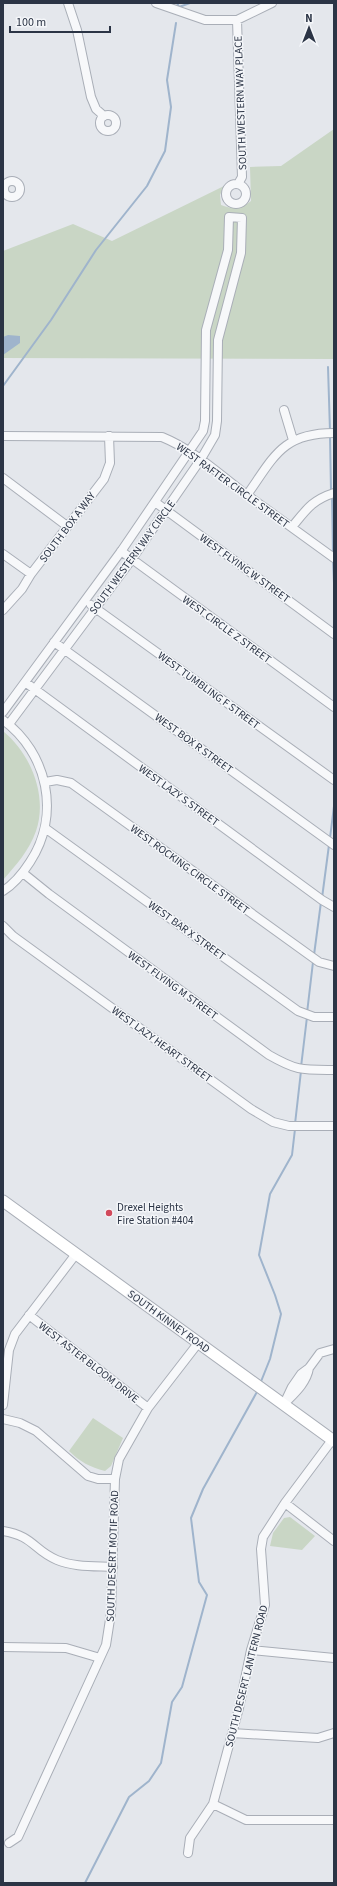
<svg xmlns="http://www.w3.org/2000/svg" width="337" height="1886" font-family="'Source Sans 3',sans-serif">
<rect width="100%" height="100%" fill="#e4e7ec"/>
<path fill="#c9d6c5" d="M334 129V359L3 358V251L73 224 112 241 224 186 220 195 221 205C234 210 240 209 251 201L250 167 281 166Z
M3 731C31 754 48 796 36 831 29 851 16 865 3 880Z
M93 1418 123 1438 111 1466 105 1471C90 1467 80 1462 69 1451Z
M290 1517 315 1536 302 1550 270 1546 273 1533 284 1518Z"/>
<path fill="#9fb4cc" d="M8 335 20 336V343L3 355V337Z"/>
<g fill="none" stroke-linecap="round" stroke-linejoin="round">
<path stroke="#9fb4cc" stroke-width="2" d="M177 3 179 7 190 3
M328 367 330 431
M3 386 51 320 96 250 147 186 165 151 171 107 167 80 176 23
M330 436 331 491
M332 496 333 553
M333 560 334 583
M330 838 334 806
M322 898 329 845
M314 955 321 902
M307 1013 313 962
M301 1067 307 1017
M295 1124 301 1071
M260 1384 270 1359 281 1314 275 1295 259 1255 270 1194 292 1155 295 1129
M85 1883 129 1797 149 1781 161 1763 172 1702 182 1687 207 1595 199 1582 191 1518 203 1489 258 1390"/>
<defs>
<path id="minor" d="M68 3 77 30 91 97 96 109 104 116
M156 3 205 20H237L272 3
M237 20 242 177 238 184
M100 123a8 8 0 1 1 16 0a8 8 0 1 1-16 0Z
M4 189a8 8 0 1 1 16 0a8 8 0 1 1-16 0Z
M226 194a10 10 0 1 1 20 0a10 10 0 1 1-20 0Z
M284 410 293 440
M3 436 162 437C194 450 220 475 247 495 276 516 305 537 334 558
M3 478 67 526
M247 495C274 457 282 433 334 433
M155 502 334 634
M292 527C306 510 312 500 334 493
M121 551 334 707
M3 554 31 574
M91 605 334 780
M3 610 22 589 31 574 104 479 110 463 109 436
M54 642 334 845
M25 682 322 900 334 907
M3 712 122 550 203 431 205 421 206 330 228 250 229 217 242 218 241 253 218 340 217 421 215 435 201 459 132 559 9 724
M3 720C48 753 61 815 30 862 23 873 14 884 3 891
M45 782 57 780 71 783 319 962 334 966
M45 828 298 1011 314 1017H334
M23 873 49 894 269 1055C297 1071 302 1070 334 1070
M3 926 13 936 251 1109 273 1122 289 1126H334
M29 1315 148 1408
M288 1400C297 1391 307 1381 309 1368
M284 1404 292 1387 301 1374 309 1368 320 1353 334 1349
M3 1405 9 1350 15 1334 76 1254
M3 1419 20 1423 36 1431 88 1476 98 1479H115
M285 1503 334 1541
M3 1531C34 1536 33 1550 57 1560 73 1567 95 1566 113 1567
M3 1647 66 1648 100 1658
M251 1650 334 1658
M232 1733 318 1738 334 1733
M213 1804 246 1820H334
M9 1843 18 1837 106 1645 111 1613 115 1479 119 1459 148 1408 199 1342
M188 1853 190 1838 213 1804 239 1708 251 1650 265 1605 261 1549 263 1537 285 1503 332 1440"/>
<path id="secondary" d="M3 1201 334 1441"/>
</defs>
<use href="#minor" stroke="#a9aeb7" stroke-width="10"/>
<use href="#secondary" stroke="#a9aeb7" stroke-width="13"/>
<use href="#minor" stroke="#f7f8fa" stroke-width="8"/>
<use href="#secondary" stroke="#fff" stroke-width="11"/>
</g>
<circle fill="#d1495b" stroke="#f4f6f9" stroke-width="1.5" cx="109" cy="1213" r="4"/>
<g text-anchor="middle" stroke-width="3" stroke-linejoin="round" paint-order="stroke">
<g font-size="11" fill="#2b3445" stroke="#f4f6f9">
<text transform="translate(240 103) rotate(-92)" y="4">SOUTH WESTERN WAY PLACE</text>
<text transform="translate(233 485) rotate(36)" y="4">WEST RAFTER CIRCLE STREET</text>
<text transform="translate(67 527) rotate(-53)" y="4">SOUTH BOX A WAY</text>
<text transform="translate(132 557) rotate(-54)" y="4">SOUTH WESTERN WAY CIRCLE</text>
<text transform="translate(245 568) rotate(36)" y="4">WEST FLYING W STREET</text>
<text transform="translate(227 629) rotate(36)" y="4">WEST CIRCLE Z STREET</text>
<text transform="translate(209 690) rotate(36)" y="4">WEST TUMBLING F STREET</text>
<text transform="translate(194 743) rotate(36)" y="4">WEST BOX R STREET</text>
<text transform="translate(179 795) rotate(36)" y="4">WEST LAZY S STREET</text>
<text transform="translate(190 869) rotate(36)" y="4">WEST ROCKING CIRCLE STREET</text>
<text transform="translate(187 930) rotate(36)" y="4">WEST BAR X STREET</text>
<text transform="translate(173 985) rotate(36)" y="4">WEST FLYING M STREET</text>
<text transform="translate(162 1044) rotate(36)" y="4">WEST LAZY HEART STREET</text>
<text transform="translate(169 1321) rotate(36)" y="4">SOUTH KINNEY ROAD</text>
<text transform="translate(89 1362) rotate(38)" y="4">WEST ASTER BLOOM DRIVE</text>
<text transform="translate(112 1556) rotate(-88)" y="4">SOUTH DESERT MOTIF ROAD</text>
<text transform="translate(246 1676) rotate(-76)" y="4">SOUTH DESERT LANTERN ROAD</text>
</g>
<g font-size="11" fill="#2b3445" stroke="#f4f6f9" text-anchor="start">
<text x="117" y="1211">Drexel Heights<tspan x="117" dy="13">Fire Station #404</tspan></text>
</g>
</g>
<rect width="337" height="1886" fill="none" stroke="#2b3445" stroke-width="8"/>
<g transform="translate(309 28)" stroke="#f4f6f9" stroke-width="3" paint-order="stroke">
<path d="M0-3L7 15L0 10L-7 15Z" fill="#2b3445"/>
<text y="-6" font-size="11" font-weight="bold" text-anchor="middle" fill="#2b3445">N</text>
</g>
<path d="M10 26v6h100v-6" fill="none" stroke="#2b3445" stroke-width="2"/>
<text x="16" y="26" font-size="12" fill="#2b3445" stroke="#f4f6f9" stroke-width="3" paint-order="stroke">100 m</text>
</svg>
